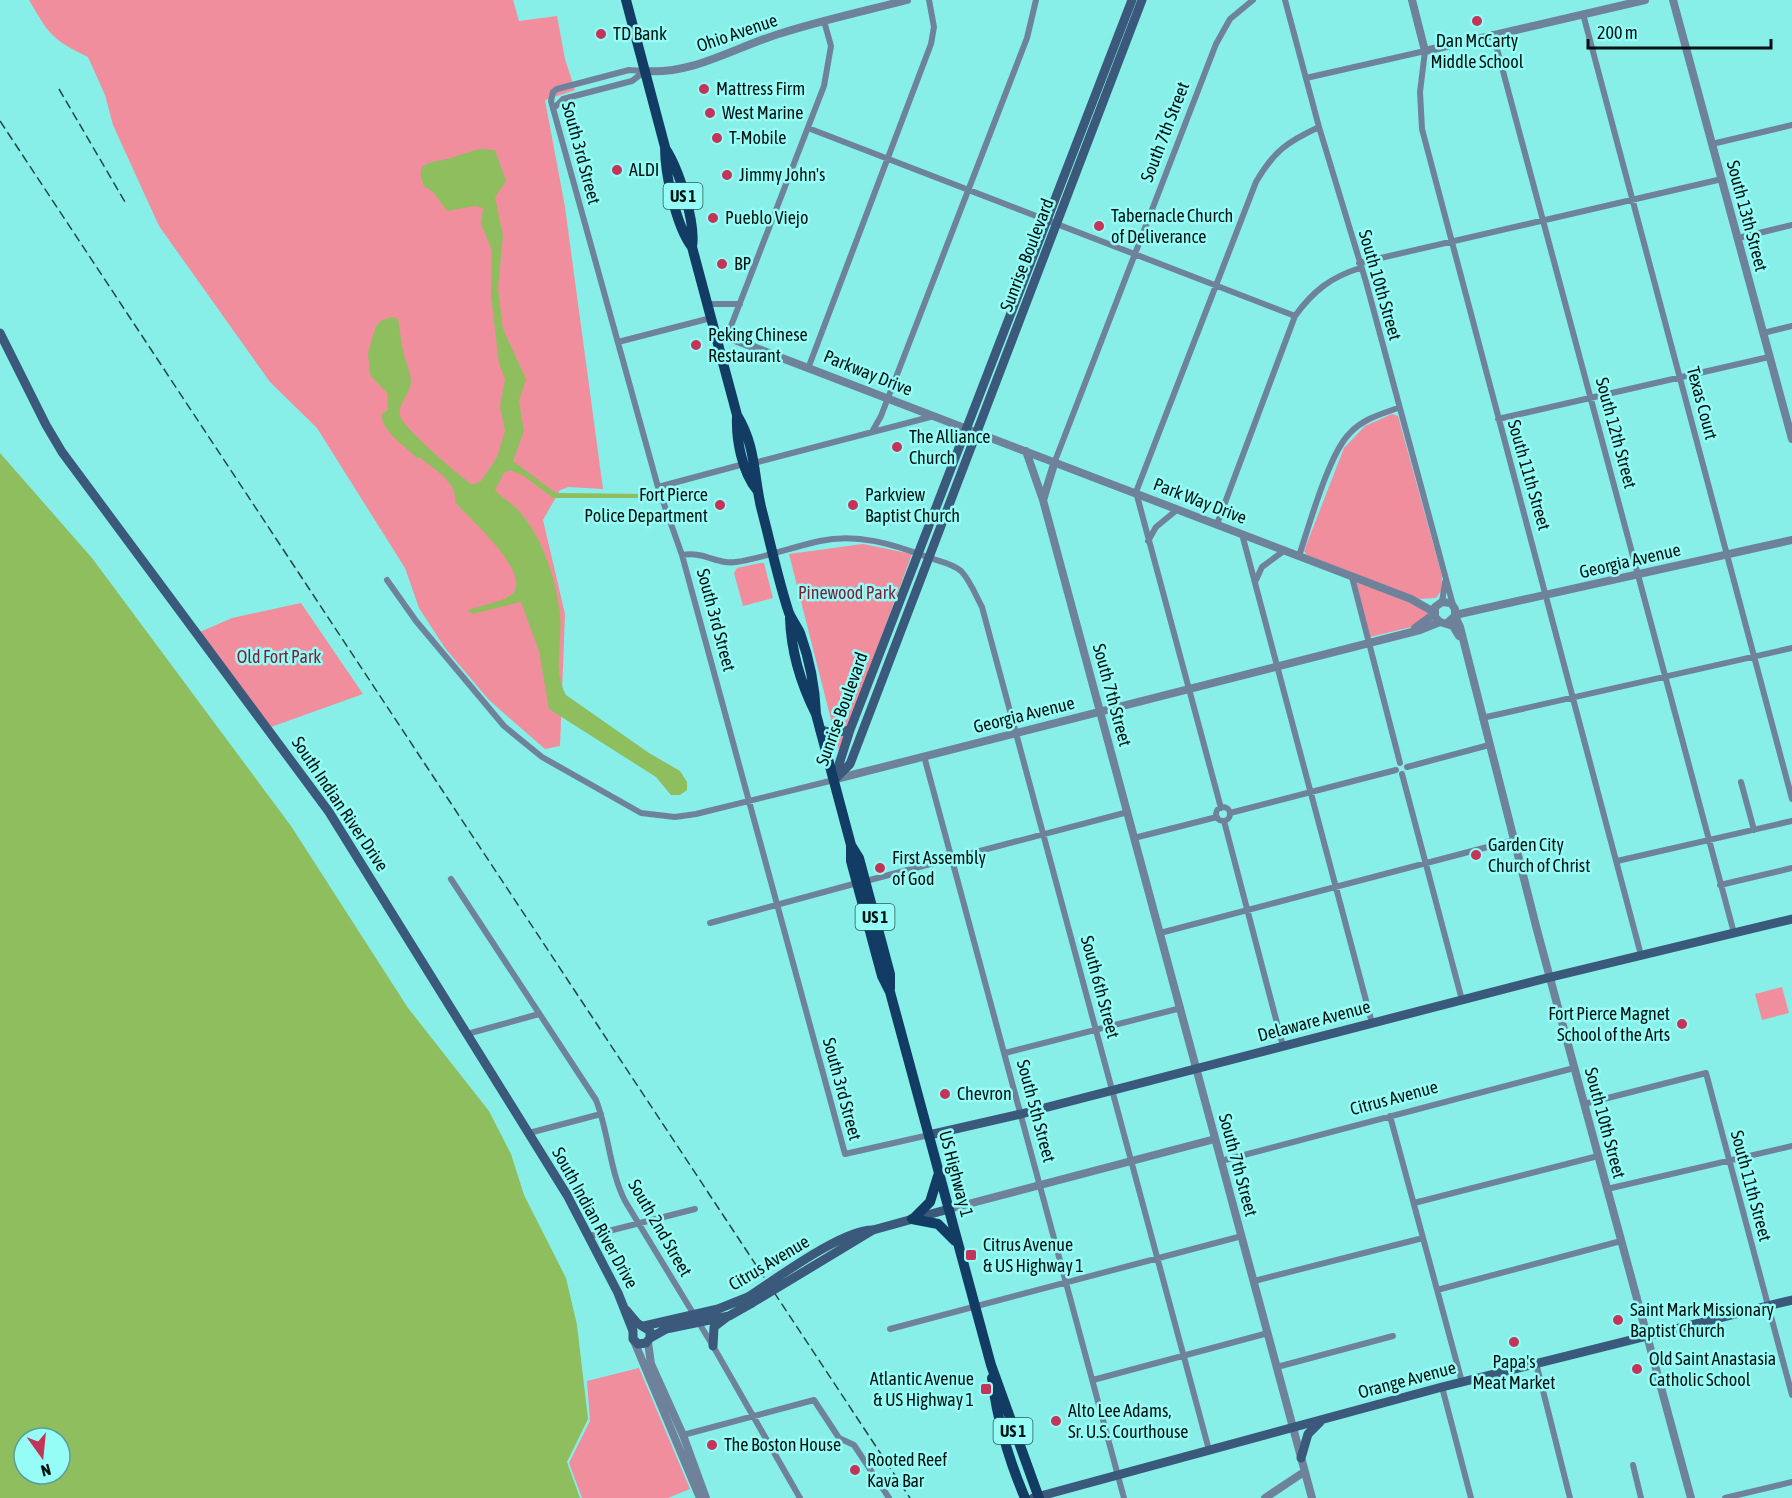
<svg xmlns="http://www.w3.org/2000/svg" width="1792" height="1498" font-family="'Asap Condensed',sans-serif">
<rect width="100%" height="100%" fill="#88eee8"/>
<path fill="#f08e9d" d="M29 0H513L519 21 557 16 565 59 575 90 545 100 565 207 603 489 569 487 560 490 543 520 565 614 560 746 545 749 489 700 445 648 419 608 405 568 317 428 270 382 159 226 113 125 105 95 88 57C51 39 49 34 29 0Z
M1392 414 1398 416 1442 576 1441 591 1436 598 1419 599 1307 555 1304 551 1344 448 1365 426Z
M863 544 912 554 839 751 789 554Z
M760 563H764L773 598 743 606 734 573 737 568Z
M1356 582 1411 603 1430 614 1411 627 1370 637Z
M301 603 363 694 271 727 200 632 232 618Z
M1782 987 1789 1013 1762 1020 1755 994Z
M639 1368 690 1489 668 1498H582L569 1463 590 1421 587 1381Z"/>
<path fill="#8fbe5e" fill-rule="evenodd" d="M480 149 495 150 506 181 495 197 503 236 498 288 503 329 526 379 519 401 524 431 513 461 556 493 647 494 646 498H553L524 476 510 470 504 473 495 490C502 498 512 503 519 511 543 538 555 577 560 613 563 641 552 669 566 695L649 753 680 771 687 782V790L680 795H671L656 777 549 709 539 651 521 602 472 614 467 611C480 605 500 603 511 595 536 575 466 516 455 502 458 483 435 470 421 458H417C406 447 380 430 382 414L388 410 387 393 370 375 368 353 376 326 382 320 394 317 398 319C400 330 401 341 403 351 405 361 411 372 411 382 410 395 397 404 400 416 403 428 463 479 473 485L481 481 497 457 505 431 500 406 505 379 499 364 491 295 492 250 481 224 483 208 475 206 447 211 433 192 424 186C412 159 436 163 451 158 461 155 470 151 480 149Z
M0 453 92 558 291 826 408 1008 489 1111 511 1154 524 1195 566 1278 577 1325 588 1419 567 1462 580 1498H0ZM24 1438H60V1474H24Z"/>
<g fill="none" stroke-linecap="round" stroke-linejoin="round">
<path stroke="#6e839b" stroke-width="6" d="M1285 0 1319 127 1366 282 1453 605
M1583 14 1792 799
M1493 34 1734 933
M645 71 629 70 557 89 553 92 551 101 658 487 682 555 845 1154 929 1135
M1306 78 1425 51 1420 92 1422 129 1641 955
M553 109 563 99 632 81 645 71
M808 128 1295 316
M1712 144 1792 125
M1738 238 1792 225
M1359 263 1722 179
M707 304H740
M1763 333 1792 326
M730 337 731 326 824 86 831 46 824 21
M618 342 711 318
M809 366 931 44 934 27 929 0
M1498 419 1769 357
M872 432 881 416 1027 38 1036 0
M1055 461 1216 44 1230 19 1253 0
M754 463 934 416
M658 487 744 464
M1217 524 1295 316C1313 291 1331 277 1360 268
M1242 534 1372 1023
M1148 541 1156 527 1178 509
M682 555C705 551 717 565 736 562 764 558 792 547 820 541 857 533 893 544 927 557 938 561 952 563 961 571 970 580 976 596 982 607L1209 1450
M1299 556C1309 526 1329 453 1350 433 1363 419 1381 414 1398 408
M1352 577 1400 763
M387 580 416 621 504 726 542 757 641 813 675 817 696 814 834 780
M1256 580 1262 567 1285 550
M1442 602 1445 582
M1482 718 1792 648
M924 756 1124 1498
M1407 767 1489 745
M1402 774 1462 1000
M1741 782 1754 830
M1216 814a7 7 0 1 1 14 0a7 7 0 1 1-14 0Z
M1221 808 1136 492 1256 182C1274 151 1287 142 1319 127
M1230 813 1396 770
M1224 821 1283 1046
M1134 838 1217 817
M1617 861 1792 821
M451 879 596 1100C609 1133 609 1169 625 1201L713 1346 800 1498
M866 881 1128 812
M1720 885 1792 868
M710 923 857 883
M1160 933 1514 840
M467 1034 539 1014
M1005 1053 1181 1008
M1584 1104 1706 1073 1792 1395
M1390 1116 1462 1382
M529 1133 601 1114
M1221 1161 1574 1068
M1607 1189 1792 1146
M1414 1203 1598 1156
M589 1236 695 1209
M1254 1281 1423 1238
M1437 1290 1621 1241
M890 1329 1242 1236
M1536 1363 1570 1498
M1277 1367 1393 1336
M1093 1380 1268 1333
M1442 1387 1471 1498
M683 1435 814 1400 839 1438 854 1445 889 1498
M1633 1465 1641 1498
M1725 1498 1792 1482"/>
<path stroke="#6e839b" stroke-width="8" d="M1412 0 1425 51 1645 0
M1673 0 1792 439
M645 71C693 75 737 46 782 33 823 20 865 11 907 0
M714 332 1411 599 1434 612
M1026 451 1043 500
M1055 461 1043 500 1312 1498
M1455 615 1792 540
M1455 616 1460 627 1537 930 1691 1498
M1447 623 1455 616V609L1451 603 1442 602 1435 607V617L1440 622 1453 626 1459 636
M1415 628 1434 614
M836 779 1420 630 1440 622
M949 1209 1215 1139
M634 1341 700 1498
M648 1342 651 1364 683 1435 706 1498
M1265 1498 1304 1472"/>
<path stroke="#3b5a7b" stroke-width="9" d="M0 333 46 425 62 452 329 812 567 1195 618 1293 633 1331V1339L638 1344 646 1343 650 1338V1331L637 1323 626 1310
M820 730 833 733 850 730
M834 780 850 764 1142 0
M834 780 850 730 1132 0
M929 1135 1021 1114 1543 979 1792 919
M873 1230 949 1209
M644 1326 718 1309 748 1297
M650 1338 666 1329 729 1316 752 1303
M713 1346 714 1327 727 1317
M1301 1458 1308 1434 1320 1422
M1033 1498 1442 1387 1792 1300"/>
<path stroke="#133c64" stroke-width="10" d="M626 0 665 147C665 174 676 226 692 247L737 415C757 448 753 477 762 511 771 545 778 580 789 613 792 620 797 626 800 633 809 658 815 687 816 714
M665 148C679 169 696 223 692 247
M737 417C736 439 742 472 757 490
M790 618C791 650 801 684 816 714L851 845 859 858 890 974V989
M851 845V861L882 976 890 992 991 1365 1039 1498
M914 1218 930 1202 938 1176
M912 1219 938 1224 955 1241
M992 1378C997 1418 1009 1461 1025 1498"/>
<path stroke="#214745" stroke-width="1.5" stroke-dasharray="9 4.5" stroke-linecap="butt" d="M59 89 125 202
M0 121 910 1498"/>
<path stroke="#3b5a7b" stroke-width="9" d="M748 1297C776 1279 843 1229 873 1230
M752 1303 873 1230"/>
</g>
<g fill="#c43459" stroke="#95fcf6" stroke-width="2">
<circle cx="1477" cy="21" r="6"/>
<circle cx="601" cy="34" r="6"/>
<circle cx="704" cy="89" r="6"/>
<circle cx="710" cy="113" r="6"/>
<circle cx="717" cy="138" r="6"/>
<circle cx="617" cy="170" r="6"/>
<circle cx="727" cy="175" r="6"/>
<circle cx="713" cy="218" r="6"/>
<circle cx="1099" cy="226" r="6"/>
<circle cx="722" cy="264" r="6"/>
<circle cx="696" cy="345" r="6"/>
<circle cx="897" cy="447" r="6"/>
<circle cx="720" cy="505" r="6"/>
<circle cx="853" cy="505" r="6"/>
<circle cx="1476" cy="855" r="6"/>
<circle cx="880" cy="868" r="6"/>
<circle cx="1682" cy="1024" r="6"/>
<circle cx="945" cy="1094" r="6"/>
<rect x="965" y="1249" width="12" height="12" rx="3"/>
<circle cx="1618" cy="1320" r="6"/>
<circle cx="1514" cy="1342" r="6"/>
<circle cx="1637" cy="1369" r="6"/>
<rect x="980" y="1383" width="12" height="12" rx="3"/>
<circle cx="1056" cy="1421" r="6"/>
<circle cx="712" cy="1445" r="6"/>
<circle cx="855" cy="1470" r="6"/>
</g>
<g text-anchor="middle" stroke-width="5" stroke-linejoin="round" paint-order="stroke">
<g fill="#95fcf6" stroke="#2d5956" stroke-width="1.5">
<rect x="663.5" y="183" width="39" height="26" rx="4.5"/>
<rect x="855.5" y="904" width="39" height="26" rx="4.5"/>
<rect x="993.5" y="1418" width="39" height="26" rx="4.5"/>
</g>
<g font-size="16" font-weight="bold" fill="#001312">
<text x="683" y="202">US 1</text>
<text x="875" y="923">US 1</text>
<text x="1013" y="1437">US 1</text>
</g>
<g font-size="18" fill="#001312" stroke="#95fcf6">
<text transform="translate(737 33) rotate(-19)" y="6">Ohio Avenue</text>
<text transform="translate(1165 132) rotate(-69)" y="6">South 7th Street</text>
<text transform="translate(581 153) rotate(75)" y="6">South 3rd Street</text>
<text transform="translate(1747 216) rotate(75)" y="6">South 13th Street</text>
<text transform="translate(1027 255) rotate(-69)" y="6">Sunrise Boulevard</text>
<text transform="translate(1380 285) rotate(74)" y="6">South 10th Street</text>
<text transform="translate(868 373) rotate(22)" y="6">Parkway Drive</text>
<text transform="translate(1702 403) rotate(75)" y="6">Texas Court</text>
<text transform="translate(1616 433) rotate(75)" y="6">South 12th Street</text>
<text transform="translate(1529 475) rotate(74)" y="6">South 11th Street</text>
<text transform="translate(1200 501) rotate(21)" y="6">Park Way Drive</text>
<text transform="translate(1630 561) rotate(-13)" y="6">Georgia Avenue</text>
<text transform="translate(716 620) rotate(75)" y="6">South 3rd Street</text>
<text transform="translate(1112 695) rotate(75)" y="6">South 7th Street</text>
<text transform="translate(842 709) rotate(-70)" y="6">Sunrise Boulevard</text>
<text transform="translate(1024 715) rotate(-14)" y="6">Georgia Avenue</text>
<text transform="translate(340 804) rotate(56)" y="6">South Indian River Drive</text>
<text transform="translate(1100 987) rotate(75)" y="6">South 6th Street</text>
<text transform="translate(1314 1021) rotate(-15)" y="6">Delaware Avenue</text>
<text transform="translate(842 1089) rotate(75)" y="6">South 3rd Street</text>
<text transform="translate(1394 1098) rotate(-15)" y="6">Citrus Avenue</text>
<text transform="translate(1036 1111) rotate(75)" y="6">South 5th Street</text>
<text transform="translate(1605 1123) rotate(75)" y="6">South 10th Street</text>
<text transform="translate(1238 1165) rotate(75)" y="6">South 7th Street</text>
<text transform="translate(956 1174) rotate(75)" y="6">US Highway 1</text>
<text transform="translate(1751 1186) rotate(75)" y="6">South 11th Street</text>
<text transform="translate(595 1218) rotate(61)" y="6">South Indian River Drive</text>
<text transform="translate(660 1228) rotate(60)" y="6">South 2nd Street</text>
<text transform="translate(769 1263) rotate(-31)" y="6">Citrus Avenue</text>
<text transform="translate(1407 1380) rotate(-15)" y="6">Orange Avenue</text>
</g>
<g font-size="18" fill="#001312" stroke="#95fcf6" text-anchor="start">
<text x="613" y="40">TD Bank</text>
<text x="1477" y="47" text-anchor="middle">Dan McCarty<tspan x="1477" dy="21">Middle School</tspan></text>
<text x="716" y="95">Mattress Firm</text>
<text x="722" y="119">West Marine</text>
<text x="729" y="144">T-Mobile</text>
<text x="629" y="176">ALDI</text>
<text x="739" y="181">Jimmy John's</text>
<text x="1111" y="222">Tabernacle Church<tspan x="1111" dy="21">of Deliverance</tspan></text>
<text x="725" y="224">Pueblo Viejo</text>
<text x="734" y="270">BP</text>
<text x="708" y="341">Peking Chinese<tspan x="708" dy="21">Restaurant</tspan></text>
<text x="909" y="443">The Alliance<tspan x="909" dy="21">Church</tspan></text>
<text x="708" y="501" text-anchor="end">Fort Pierce<tspan x="708" dy="21">Police Department</tspan></text>
<text x="865" y="501">Parkview<tspan x="865" dy="21">Baptist Church</tspan></text>
<text x="1488" y="851">Garden City<tspan x="1488" dy="21">Church of Christ</tspan></text>
<text x="892" y="864">First Assembly<tspan x="892" dy="21">of God</tspan></text>
<text x="1670" y="1020" text-anchor="end">Fort Pierce Magnet<tspan x="1670" dy="21">School of the Arts</tspan></text>
<text x="957" y="1100">Chevron</text>
<text x="983" y="1251">Citrus Avenue<tspan x="983" dy="21">&amp; US Highway 1</tspan></text>
<text x="1630" y="1316">Saint Mark Missionary<tspan x="1630" dy="21">Baptist Church</tspan></text>
<text x="1649" y="1365">Old Saint Anastasia<tspan x="1649" dy="21">Catholic School</tspan></text>
<text x="1514" y="1368" text-anchor="middle">Papa's<tspan x="1514" dy="21">Meat Market</tspan></text>
<text x="974" y="1385" text-anchor="end">Atlantic Avenue<tspan x="974" dy="21">&amp; US Highway 1</tspan></text>
<text x="1068" y="1417">Alto Lee Adams,<tspan x="1068" dy="21">Sr. U.S. Courthouse</tspan></text>
<text x="724" y="1451">The Boston House</text>
<text x="867" y="1466">Rooted Reef<tspan x="867" dy="21">Kava Bar</tspan></text>
</g>
<g font-size="18" fill="#7f1e37" stroke="#95fcf6">
<text x="847" y="599">Pinewood Park</text>
<text x="279" y="663">Old Fort Park</text>
</g>
</g>
<g transform="translate(42 1456) rotate(165)"><circle r="28" fill="#95fcf6" stroke="#599f9b" stroke-width="1.5"/>
<path d="M0-4.5L10 22L0 15L-10 22Z" fill="#c43459"/>
<text y="-9" font-size="16" font-weight="bold" text-anchor="middle" fill="#001312">N</text>
</g>
<path d="M1588 39v9h183v-9" fill="none" stroke="#001312" stroke-width="3"/>
<text x="1597" y="39" font-size="18" fill="#001312" stroke="#95fcf6" stroke-width="4.5" paint-order="stroke">200 m</text>
</svg>
